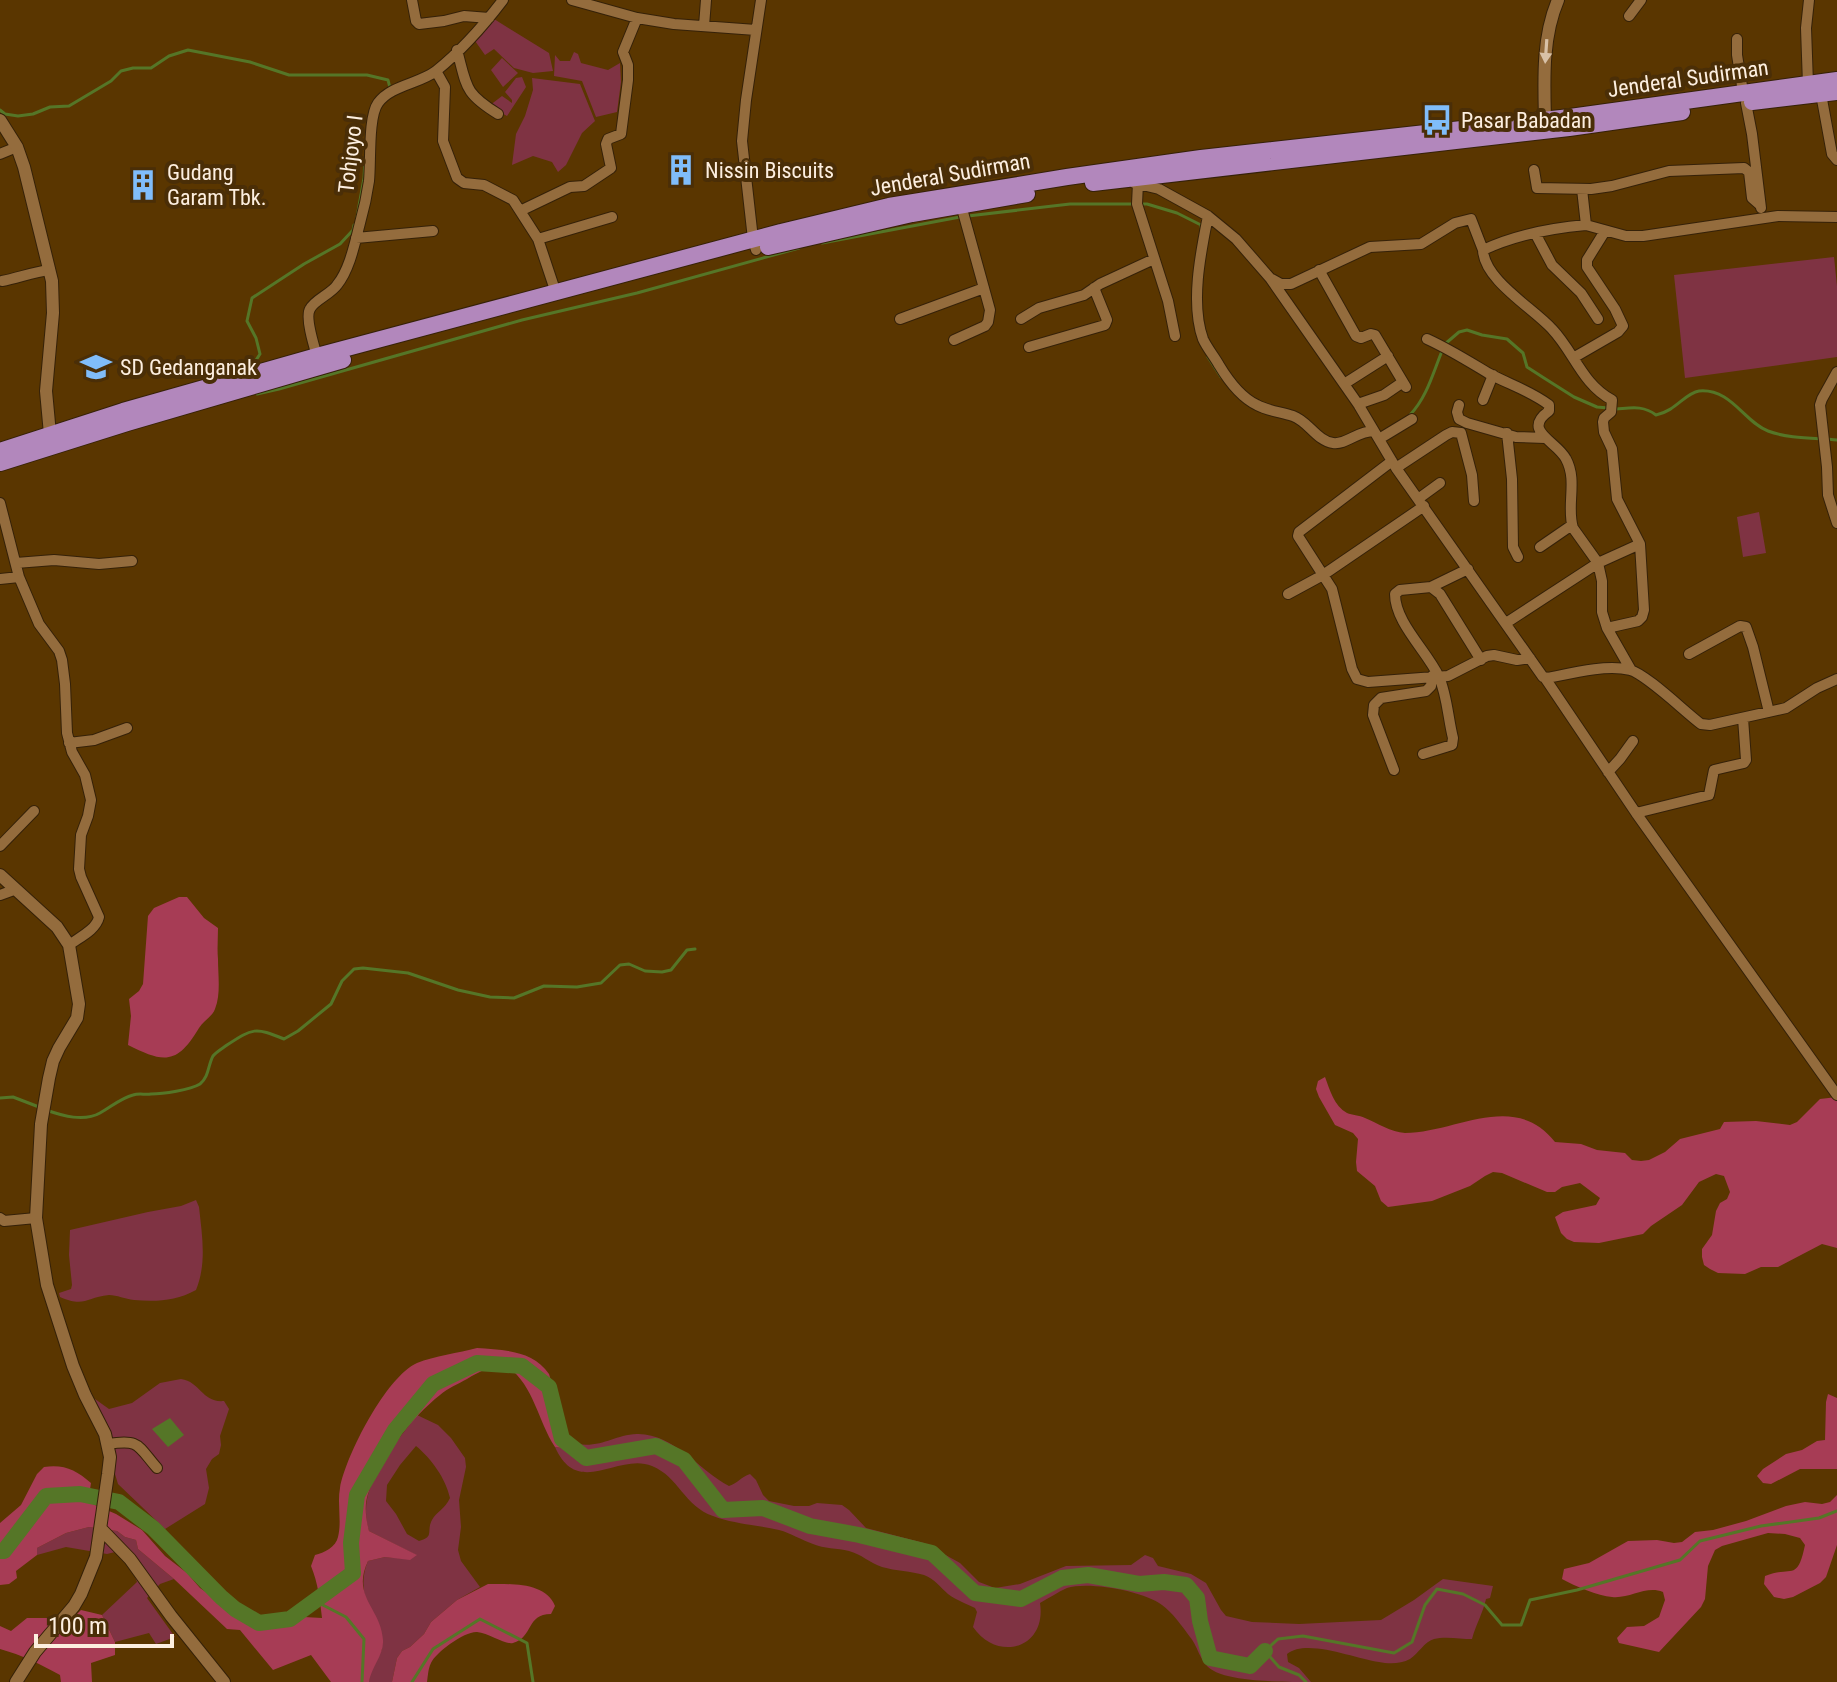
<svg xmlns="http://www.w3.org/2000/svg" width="1837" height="1682" font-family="'Roboto Condensed',sans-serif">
<rect width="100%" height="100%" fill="#5a3600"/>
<path fill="#7f3343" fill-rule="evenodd" d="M494 19 549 53 553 71 533 73 514 68 494 49 485 55 473 38Z
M574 52 578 54 581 63 608 70 620 63 621 82 617 112 596 117 582 81 554 76 555 55 560 61H570Z
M502 58 518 73 503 87 491 70Z
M522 77 526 87 507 116 489 106 502 96 512 103V100L505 92 516 78Z
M532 78 580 84 595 121 582 133 566 165 558 172 552 162 533 156 512 165 516 134 525 116 533 90Z
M1834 257 1837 286V357L1685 378 1674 275Z
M1759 512 1766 553 1743 557 1737 517Z
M196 1200 199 1207C202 1235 207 1263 196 1290 176 1301 156 1302 134 1300 125 1299 117 1295 109 1295 86 1297 85 1308 60 1297L59 1293 71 1289 72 1285 69 1255 70 1230 148 1212 181 1206Z
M181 1379C201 1382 202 1403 224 1401L229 1409 220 1436 221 1445 219 1454 212 1459 206 1469 209 1488 205 1504 165 1529 118 1484 115 1474V1458L92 1405 95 1399 109 1409 132 1403 160 1383Z
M417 1415 438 1425 451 1438 465 1458 466 1467 459 1500 461 1527 458 1550 461 1561 480 1587 457 1600 431 1622 424 1634 410 1647 402 1651 397 1658 392 1682H369L370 1674 382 1649C373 1622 355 1590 368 1561L385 1557 410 1559 416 1555 369 1531C355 1487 393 1447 417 1415ZM416 1446C431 1458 446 1479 450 1498 445 1509 436 1512 432 1520 426 1531 435 1537 419 1541L407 1534 396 1514 386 1501 387 1485 400 1465Z
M568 1434 576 1444C603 1448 613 1435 637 1434 673 1433 700 1471 729 1486 738 1483 741 1477 750 1474L756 1480 763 1495 769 1501 794 1506H809L817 1503 842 1505 849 1510 866 1528 924 1543 960 1563 979 1582 995 1588 1020 1584 1066 1566 1131 1565 1145 1555 1153 1558 1158 1566 1191 1574 1206 1583 1221 1610 1226 1616 1252 1622 1299 1624 1381 1620 1414 1600 1443 1579 1493 1586 1490 1598 1486 1599C1483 1613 1476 1624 1472 1639 1461 1639 1445 1636 1434 1639 1424 1642 1419 1653 1410 1659 1401 1664 1389 1664 1379 1662 1355 1659 1307 1638 1287 1654L1288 1662 1299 1668 1311 1682C1288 1682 1233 1682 1214 1671 1200 1664 1199 1648 1190 1637 1182 1626 1172 1612 1162 1605 1144 1591 1088 1581 1067 1588 1058 1592 1049 1598 1040 1603 1047 1648 998 1663 973 1627L977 1612 975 1608C967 1604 956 1600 948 1594 940 1587 935 1579 924 1575 911 1571 896 1571 882 1567 870 1563 861 1554 849 1551 837 1548 824 1549 813 1544 801 1540 791 1533 779 1530 757 1525 734 1524 713 1516 684 1506 679 1477 652 1466 618 1452 578 1499 555 1447L563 1448Z
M89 1527 117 1531 125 1537 136 1540 138 1549 174 1579 160 1584 147 1598 175 1637 156 1644 149 1633 115 1642 102 1615 137 1582 134 1574 120 1554 115 1552 107 1554 66 1547 37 1555V1548L66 1533Z"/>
<path fill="#a73c55" d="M179 897H187L204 918 218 928C218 938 217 949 218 959 218 975 221 994 215 1009 212 1017 204 1020 199 1028 177 1065 164 1063 128 1045L131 1016 129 999 139 991 143 984 148 916 154 908Z
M1325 1077C1330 1090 1334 1106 1347 1113 1352 1115 1359 1115 1365 1118 1377 1123 1391 1132 1405 1133 1456 1133 1514 1090 1555 1142L1581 1144 1597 1150 1625 1153 1632 1160 1641 1161 1649 1160 1665 1152 1680 1139 1720 1129 1724 1122 1756 1121 1790 1125 1797 1122 1820 1099 1837 1097V1248L1822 1244 1778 1267H1761L1745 1274 1718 1273 1710 1269 1704 1265 1702 1257V1249L1712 1235 1716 1211 1720 1203 1727 1199 1730 1192 1724 1176 1716 1174 1699 1182 1682 1205 1651 1226 1643 1234 1599 1243 1574 1242 1567 1239 1561 1233 1555 1217 1563 1212 1596 1205 1600 1198 1580 1183 1562 1187 1555 1192H1547L1502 1173 1493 1172 1485 1176 1470 1186 1432 1201 1388 1207 1381 1201 1375 1186 1357 1171 1356 1162 1358 1139 1353 1133 1335 1125 1319 1097 1316 1089 1318 1081Z
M477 1348C503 1350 533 1350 549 1374L568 1434 563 1448 555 1447C538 1421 534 1386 508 1367 491 1365 481 1371 467 1379 458 1384 448 1388 440 1395 412 1417 379 1459 368 1494 364 1506 366 1519 369 1531L417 1555 410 1560 385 1557 368 1561C351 1597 381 1608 383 1640 384 1655 371 1667 369 1682H331L311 1655 273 1670 240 1630 227 1629 174 1579 138 1549 136 1540 125 1537 117 1531 89 1527 66 1533 37 1548V1555L16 1571 17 1578 9 1584 0 1585V1523L21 1505 37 1474 44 1467C64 1464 76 1470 91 1483L88 1502 116 1514 142 1530 165 1556 187 1573 200 1588 255 1625 280 1627 304 1617 322 1618C320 1600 318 1583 311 1566L315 1555C324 1553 336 1547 338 1537 342 1521 337 1504 340 1488 346 1455 386 1377 417 1363 434 1356 459 1353 477 1348Z
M1828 1394 1837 1398V1469H1800L1771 1484 1763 1483 1757 1476 1763 1469 1786 1454 1802 1450 1817 1441 1825 1440 1826 1402Z
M1837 1495V1545L1826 1577 1820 1583 1793 1597 1784 1599 1774 1597 1764 1584 1765 1576C1792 1565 1797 1583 1805 1545L1800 1538 1785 1534 1768 1533 1722 1546 1715 1550 1708 1566 1705 1599 1701 1607 1659 1652 1619 1643 1617 1638 1627 1627 1644 1626 1659 1617 1665 1600 1663 1592C1646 1585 1630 1599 1612 1597 1598 1596 1575 1586 1562 1579L1564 1569 1589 1563 1628 1541 1657 1540 1674 1543 1682 1542 1695 1532 1713 1530 1746 1521 1786 1506 1805 1502 1822 1504 1830 1502Z
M488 1584C510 1584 546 1582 555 1606L551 1614C526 1614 533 1638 513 1643 505 1645 489 1633 477 1632 465 1631 436 1652 431 1663 428 1669 428 1676 427 1682H392L397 1658 402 1651 410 1647 424 1634 431 1622 457 1600Z
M81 1610 102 1615 115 1642V1655L91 1663 92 1682H61L60 1675C40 1664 22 1655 0 1649V1626L11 1631 27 1618H51L70 1621Z"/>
<path fill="#557627" d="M170 1418 184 1435 168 1447 152 1429Z"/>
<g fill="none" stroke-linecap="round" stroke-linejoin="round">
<path stroke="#557627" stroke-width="3" d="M0 110 5 114 18 116 33 114 50 107 69 106 111 81 121 71 133 68H151L169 56 188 50 250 62 289 75H367L388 80 390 88
M968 216 1070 204H1147L1177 213 1201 225V227
M357 217 364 178 365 158
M822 243 960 217
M1445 344 1459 332 1467 330 1482 335 1507 339 1523 353 1527 367 1544 378 1574 397 1597 407 1608 408
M1208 357 1221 377
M251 368 260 354 256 338 247 321 252 298 304 264 340 244 353 230 354 225
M257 391V394L279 389 522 320 637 293 799 248
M1616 409C1631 408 1643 405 1656 415 1676 411 1685 393 1699 391 1731 388 1744 422 1768 431 1789 439 1815 438 1837 440
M1410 415C1427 397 1433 373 1442 351
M0 1098 13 1097 39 1107
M46 1110C63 1116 84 1122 100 1113 111 1107 121 1098 133 1095 139 1093 145 1095 151 1094 163 1094 190 1090 200 1084 209 1077 208 1065 213 1056 216 1052 223 1048 227 1045 253 1028 255 1027 284 1039L298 1031 331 1004 342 981 354 969 363 968 408 973 458 990 490 997 514 998 544 986 577 987 601 983 620 965 629 964 645 971 662 972 671 970 687 950 695 949
M315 1601 346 1617 364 1639 362 1682
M412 1682 433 1649 480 1619 527 1643 533 1682
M1306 1682 1299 1675 1279 1667 1265 1651 1278 1639 1303 1636 1394 1653 1412 1642 1425 1605 1437 1589 1463 1594 1485 1605 1502 1625H1521L1530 1600 1577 1590 1680 1560 1700 1541 1761 1526 1819 1518 1837 1511"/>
<path stroke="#557627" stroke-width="16" d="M0 1551H4L46 1496 80 1494 119 1502 153 1528 221 1597 235 1609 259 1623 290 1619 353 1573 351 1543 357 1495 395 1430 433 1384 477 1363 522 1366 549 1387 562 1439 586 1458 656 1446 684 1460 723 1510 763 1508 810 1526 859 1535 932 1553 975 1593 1021 1599 1062 1578 1088 1575 1139 1584 1164 1582 1186 1585 1197 1598 1200 1621 1210 1658 1250 1666 1265 1651"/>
<defs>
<path id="minor" d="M412 0 416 21 419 24 444 21 464 16 489 18
M572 0 637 18 674 24 756 30
M1629 16 1641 0
M704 26 706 0
M1737 39V55L1743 92
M457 50C467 87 464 93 498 114
M436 71 445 87 443 141 457 178 464 183 484 185 513 200 538 239 556 293
M1808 84 1806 28 1809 0
M1821 94 1832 154 1837 160
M1746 103 1752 134 1761 208
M0 154 17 147
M1534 170 1537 188 1591 189 1612 186 1669 171 1744 168 1749 172 1752 198 1760 205
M1134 183 1159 189 1208 216 1236 239 1270 278 1358 404 1396 468 1543 677 1548 678C1572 673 1607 664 1630 670 1646 674 1685 712 1701 724L1710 725 1786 708 1817 688 1837 679
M1138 183 1137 204 1168 301 1175 336
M1582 189 1586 225 1626 236H1643L1778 216 1837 217
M520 211 570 187 584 186 611 168 606 144 608 139 621 134 628 80V65L623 52 637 18
M1208 216C1201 251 1190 303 1203 339 1207 348 1214 356 1219 365 1228 380 1242 398 1257 405 1268 411 1281 412 1293 416 1308 421 1317 441 1333 443 1346 445 1357 431 1374 431
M1535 233 1552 265 1581 293 1598 319
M356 238 433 231
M538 239 612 217
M756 250 753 239 742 141 746 100 761 0
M1319 270 1356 336 1361 338 1371 334 1375 335 1406 387
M1272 279 1281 284H1291L1370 247 1421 244 1455 223 1471 219 1483 250
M2 281C18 278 33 272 50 270
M900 319 984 288
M1021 319 1039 308 1084 295 1100 284 1154 259
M1427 339C1449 349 1468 361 1488 373 1508 384 1531 391 1549 405V411C1521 431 1557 441 1566 459 1578 481 1566 506 1573 528L1598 563 1602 581V612L1607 628 1631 670
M954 340 985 326 988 322 990 310 961 205
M1029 347 1105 325 1107 320 1094 288
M317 356C314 346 305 317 310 309 314 300 331 294 337 285 350 269 355 242 360 223 364 209 367 195 369 181 371 162 368 117 378 103 391 85 419 84 436 71 461 51 484 25 503 0
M1573 358 1618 332 1623 326 1615 309 1587 267V260L1605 231
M1837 372 1822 399 1820 405 1827 467 1828 495 1837 523
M1344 384 1388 356
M1483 400 1493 375
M1358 404 1384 395 1403 382
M1459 405 1457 412 1459 419 1467 423 1516 437 1545 438
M1507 433 1512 479 1513 547 1518 557
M1379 439 1412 419
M1392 461 1299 532 1298 536 1332 589 1352 669 1357 679 1368 682 1448 676 1487 656 1494 655 1517 660 1530 658
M1396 468 1446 435 1452 432 1461 433 1472 475 1474 501
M1418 499 1440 483
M0 503 19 577 39 624 59 651 62 660 65 684 67 733 72 752 85 775 91 800 88 816 81 835 79 869 81 877 99 917C96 930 80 937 69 945
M1540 547 1572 525
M16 563 54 560 99 564 132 561
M0 579 19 577
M1431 587 1440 594 1481 660
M1288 594 1323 575 1424 506
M1506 623 1598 563 1640 544 1617 499 1612 449 1604 432 1603 422 1604 418 1611 412 1612 400C1582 384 1574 352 1552 329 1533 308 1484 280 1483 250 1515 235 1552 228 1586 225
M1607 628 1638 621 1642 617 1644 610 1640 544
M1689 654 1740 626 1746 627 1753 647 1769 712
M1545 678 1636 813 1837 1095
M69 743 94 740 127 728
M1423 754 1452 745 1453 738C1448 718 1447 695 1439 677 1427 651 1395 623 1395 594L1400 590 1431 587 1468 569
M1394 770 1373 715 1374 705 1381 698 1426 691 1431 686 1432 676
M1608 772 1620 759 1633 741
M1636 813 1709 795 1714 770 1744 763 1746 760 1743 718
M0 846 34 811
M0 895 11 891 15 888
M0 1218 4 1221 36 1218
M108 1444C140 1439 137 1445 157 1468"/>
<path id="tertiary" d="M0 120 17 147 24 167 52 281 53 313 46 391 50 434 53 442
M1545 120C1544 80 1542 37 1558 0
M0 875 57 927 69 945 79 1004 77 1018 59 1048 53 1061 49 1078 41 1124 36 1218 47 1285 73 1366 85 1395 105 1434 110 1457 108 1474 96 1557 81 1594 74 1606 35 1652 16 1682
M101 1529 130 1559 171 1616 224 1682"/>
<path id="trunk" d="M1752 102 1837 92
M1093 183 1569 128 1682 112
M768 247 912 214 1027 194
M0 451 123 411 317 356 781 232 889 206 1067 177 1201 158 1570 117 1837 80
M0 463 127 423 343 360"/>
</defs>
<use href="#minor" stroke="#352108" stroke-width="12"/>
<use href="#tertiary" stroke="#352108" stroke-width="14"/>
<use href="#trunk" stroke="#352108" stroke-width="18"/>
<use href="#minor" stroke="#946c3d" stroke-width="10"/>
<use href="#tertiary" stroke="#946c3d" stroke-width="12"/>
<use href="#trunk" stroke="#b287bc" stroke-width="16"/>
</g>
<defs><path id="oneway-solid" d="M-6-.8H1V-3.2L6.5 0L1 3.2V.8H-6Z" transform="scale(2)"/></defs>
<use fill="#d8c1a7" href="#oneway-solid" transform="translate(1546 51) rotate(94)"/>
<defs>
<symbol id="bus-bare" viewBox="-9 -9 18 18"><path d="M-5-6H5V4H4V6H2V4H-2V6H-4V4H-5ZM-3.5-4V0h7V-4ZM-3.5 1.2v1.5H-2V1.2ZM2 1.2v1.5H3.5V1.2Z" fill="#80bdfa" stroke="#4a2e07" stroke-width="2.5" paint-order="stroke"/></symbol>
<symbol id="building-bare" viewBox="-9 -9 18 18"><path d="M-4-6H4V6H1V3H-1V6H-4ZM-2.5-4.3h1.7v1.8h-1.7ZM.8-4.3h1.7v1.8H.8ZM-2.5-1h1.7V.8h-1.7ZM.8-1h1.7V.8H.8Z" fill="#80bdfa" stroke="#4a2e07" stroke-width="2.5" paint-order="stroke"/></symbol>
<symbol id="school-bare" viewBox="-9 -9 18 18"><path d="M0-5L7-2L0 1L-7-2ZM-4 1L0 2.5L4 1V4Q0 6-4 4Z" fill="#80bdfa" stroke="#4a2e07" stroke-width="2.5" paint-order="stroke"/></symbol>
</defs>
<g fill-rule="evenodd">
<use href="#bus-bare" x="1415" y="98" width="44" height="44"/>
<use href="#building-bare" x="659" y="148" width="44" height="44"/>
<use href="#building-bare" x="121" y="163" width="44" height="44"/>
<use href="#school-bare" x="74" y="345" width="44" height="44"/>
</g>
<g text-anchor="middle" stroke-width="8" stroke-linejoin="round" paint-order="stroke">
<g font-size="22" fill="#fdefe0" stroke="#4a2e07">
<text transform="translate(1688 78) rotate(-8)" y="8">Jenderal Sudirman</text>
<text transform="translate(350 154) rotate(-83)" y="8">Tohjoyo I</text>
<text transform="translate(950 174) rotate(-10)" y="8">Jenderal Sudirman</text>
</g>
<g font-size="22" fill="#fdefe0" stroke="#4a2e07" text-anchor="start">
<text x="1461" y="128">Pasar Babadan</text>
<text x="705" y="178">Nissin Biscuits</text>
<text x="167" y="180">Gudang<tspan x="167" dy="25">Garam Tbk.</tspan></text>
<text x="120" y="375">SD Gedanganak</text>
</g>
</g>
<path d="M36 1634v12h136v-12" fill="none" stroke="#fdefe0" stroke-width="4"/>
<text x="48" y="1634" font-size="24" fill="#fdefe0" stroke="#4a2e07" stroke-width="6" paint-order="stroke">100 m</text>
</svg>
